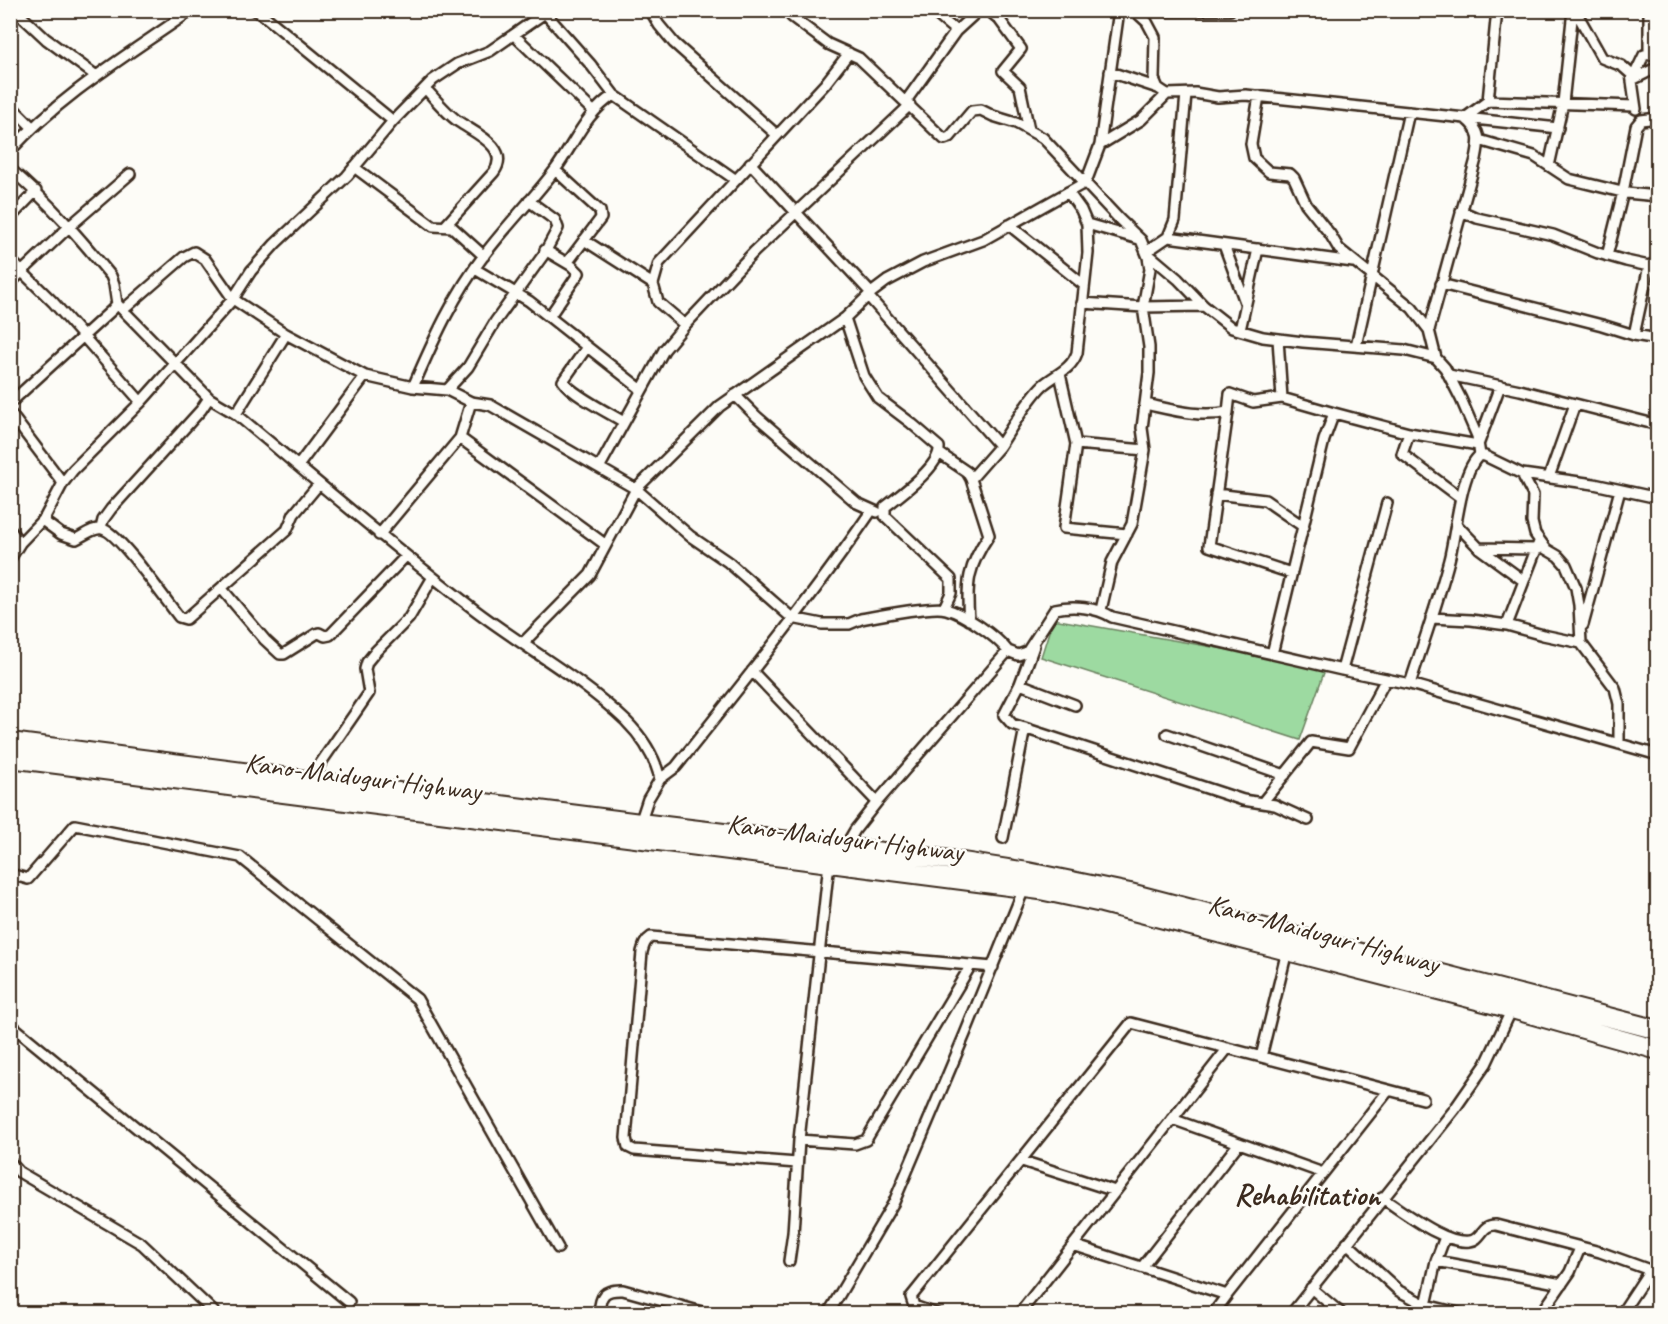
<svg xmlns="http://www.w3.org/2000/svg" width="1668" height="1324" font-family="Caveat,sans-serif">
<rect width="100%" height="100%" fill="#fdfcf7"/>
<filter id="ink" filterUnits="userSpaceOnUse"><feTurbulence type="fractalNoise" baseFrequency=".0167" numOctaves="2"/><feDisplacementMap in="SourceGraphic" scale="12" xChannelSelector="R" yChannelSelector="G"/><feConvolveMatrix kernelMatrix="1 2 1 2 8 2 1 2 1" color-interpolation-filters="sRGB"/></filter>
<g filter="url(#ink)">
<path fill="#9ddaa1" stroke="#6c8260" stroke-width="1.5" d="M1053 619 1326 667 1300 740 1041 657Z"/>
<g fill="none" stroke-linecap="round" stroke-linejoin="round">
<defs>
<path id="street" d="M15 10 46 39 95 75
M254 10 262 14 393 121
M650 10 659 25 674 43 777 135
M786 10 792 17 828 44 859 58 944 139 950 137 972 111 981 110 993 116 1016 123 1043 138 1120 220 1141 240 1148 257 1150 269 1143 307 1149 347V373L1142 428 1145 450 1132 524 1112 562 1101 610
M931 10 956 31 979 10
M988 10 999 19 1021 49 1003 71 1020 87 1029 130
M1134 10 1147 22 1155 37 1154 79 1158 88 1167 94 1195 93 1218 97 1246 95 1465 118C1482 132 1480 139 1476 159L1429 330 1436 358
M1575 10 1602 58 1622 66 1631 74 1636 109
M1649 10V53
M1135 11 1230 10
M545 13 591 65 614 95
M514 35 593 111
M1110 72 1158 88
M1632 80 1644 55 1658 54
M1632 80 1658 67
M425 88C435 99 446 113 459 122 475 133 511 148 494 172L446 225
M1186 94 1175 220 1168 237 1146 252 1178 279 1204 306 1232 328 1263 337 1303 342 1404 350 1436 358 1445 368 1461 399 1477 436 1480 455
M1259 96 1251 144 1254 158 1269 172 1290 174 1294 178 1306 204 1330 234 1339 249 1412 308 1429 330
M906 101 956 31
M1488 101 1635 106
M10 105 32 127
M1465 118 1488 101 1497 10
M1465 118 1558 128
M1479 140 1534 156 1569 179 1626 193 1658 196
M1100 145 1141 120 1167 94
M10 151C63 93 128 55 192 10
M750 163 871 293
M1549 166 1563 103 1573 10
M354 167 433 226 452 227 484 256
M10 169C48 201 80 238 111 276L114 284 117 304 209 398 236 414C315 480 393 547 475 610 525 648 581 678 626 721 642 737 655 757 660 779
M555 170 600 211 601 218 567 263
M1461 211 1477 218 1553 235 1598 253 1626 261 1649 266 1658 262
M10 218 36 191
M1087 224 1139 239
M1009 225 1084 285
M1168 237 1353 262
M584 240 653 284
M1224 245 1245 302
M545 250 572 266 579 273 549 317
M1607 256 1623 192 1636 126 1641 120 1658 118
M10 260 53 302 141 402
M475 269 529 301 642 390
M10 283 70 226 130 174
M1441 284 1602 325 1634 335 1658 339
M868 296 997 443 999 447 971 479
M1082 303 1143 307 1204 306
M123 310 184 257 194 252 205 259 233 299 286 334 365 376 413 387 447 390 471 402 490 405 636 489 690 536 728 562 792 618 822 624H849L861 619C877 616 933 605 946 609 965 614 996 636 1008 651L877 802 855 830 845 847
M845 318 864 376 878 398 911 423 939 447C941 466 899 496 885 507V516L951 579V593L944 608
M685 325 658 302 653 284 659 263 825 84 849 53
M1240 330 1258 249
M1634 335 1649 266
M1278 339 1282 398
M1356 346 1409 112
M587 347 563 381C571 394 609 413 624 422
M1060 374 1076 444 1145 450
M1449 375 1520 390 1658 425
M413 387C433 341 454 294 485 254 507 225 533 199 555 170 574 144 586 112 614 95L736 180
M447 390 468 367 495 322 544 254 558 228 555 220 529 201
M735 395 756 416 857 503 877 512
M10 403 112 310 117 304
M1145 404C1173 410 1199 418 1228 412L1230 394 1253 402 1282 398 1334 413 1324 440 1272 654
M1228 412 1209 546 1291 573
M10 413 63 483
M1334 413 1409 433 1402 454 1461 498
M236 414 286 334
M1409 433 1478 445 1500 386
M460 438 606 545
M1076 444 1064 528 1127 534
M999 447C1011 429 1028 399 1043 385 1056 374 1071 370 1077 353L1088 253 1087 224 1081 210 1068 192
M939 453 967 472 971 479 989 535C968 566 966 583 969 620
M298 466 365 376
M600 466 664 350 685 325 754 252 910 105
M1522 474 1594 484 1658 498
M1549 477 1575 404
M1216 494 1265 500 1304 527
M42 520 61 534 76 539C83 536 94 527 102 529 118 531 167 602 179 617L186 619 287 530 294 514 319 484
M1456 524 1479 548 1524 581
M101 528 103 520 111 509 201 410 209 398
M10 530 20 543
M379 535 460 438 471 402
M1479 548 1539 549
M10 559 20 543 45 517 63 483 73 470 141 402 233 299 251 271 275 244 347 176 393 121 433 80 457 64 490 51 549 10
M222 589 265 640 280 654H284L316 634 319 633 325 636 330 635 406 556
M1431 618 1471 620 1507 625 1539 542
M1507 625 1543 635 1581 643
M1583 625 1620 490
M523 643 590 575 636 489 720 406 845 318 871 293 887 281 923 262 983 240 1086 182 1100 145 1119 10
M1034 646 1020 684 1075 705
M1008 651 1018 655 1027 652 1055 609C1073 605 1096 607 1112 617L1342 670 1410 684 1658 755
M1342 670 1387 503
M752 671 877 802
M1020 684 1004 715 1012 724 1243 800 1275 805 1308 820
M1410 684C1423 643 1438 602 1449 560 1456 535 1460 470 1480 455L1485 456 1522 474 1533 495 1532 522 1535 534 1546 549 1558 556 1566 565 1576 588 1579 605 1581 643 1615 688 1619 704V744
M1167 734 1285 775
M309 780 369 693 365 669 367 662 376 651 409 618 433 577
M1262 803 1311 742 1349 748 1386 679
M640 823 648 799 660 779 676 767C743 683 811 599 872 510
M1003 838 1025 728
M10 874 28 879 75 825 240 857 417 999 558 1248
M10 1024 349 1302
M1261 1057 1287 951
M1172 1119 1323 1173
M799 1140 855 1144 866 1140 971 965
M1022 1161 1115 1191
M10 1162 19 1172 142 1244 216 1314
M797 1163 634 1150 628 1147 626 1138 642 952C644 945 645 941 651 937L993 967
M1382 1198C1403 1211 1445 1245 1470 1241 1482 1240 1481 1224 1496 1225L1600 1252 1658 1273
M1347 1243 1399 1291 1426 1305 1462 1314
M1073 1245 1227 1295 1213 1314
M789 1261 793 1233 799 1140 829 863
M1436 1261 1562 1284
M1142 1267 1239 1143
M1311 1288 1342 1314
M1227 1295 1388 1091
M599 1314C600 1295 604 1289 623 1290L709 1314
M828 1314 894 1202 965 1034 1025 886
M937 1314 914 1306 911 1297 1131 1023 1423 1099
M1019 1314 1228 1048
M1291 1314 1454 1110 1486 1064 1512 1009
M1424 1314 1436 1261 1445 1237
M1541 1314 1570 1272 1580 1248
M1621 1314 1650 1270"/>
<path id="highway" d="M10 742 640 823 950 860 1028 872 1130 893 1658 1030
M10 758 1040 890 1102 903 1512 1009 1658 1050"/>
</defs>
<use href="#street" stroke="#3b2a1e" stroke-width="14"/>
<use href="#highway" stroke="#3b2a1e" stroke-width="22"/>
<use href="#street" stroke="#fdfcf7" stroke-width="9"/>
<use href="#highway" stroke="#fdfcf7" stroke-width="18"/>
</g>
</g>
<g text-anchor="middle" stroke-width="5" stroke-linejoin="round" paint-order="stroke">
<g font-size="28" fill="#3b2a1e" stroke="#fdfcf7">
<text transform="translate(363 776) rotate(7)" y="10">Kano-Maiduguri Highway</text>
<text transform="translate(845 837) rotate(7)" y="10">Kano-Maiduguri Highway</text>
<text transform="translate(1324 933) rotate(15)" y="10">Kano-Maiduguri Highway</text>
</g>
<g font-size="30" font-weight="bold" fill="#3b2a1e" stroke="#fdfcf7">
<text x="1307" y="1205">Rehabilitation</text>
</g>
</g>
<rect width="1668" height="1324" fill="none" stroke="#fdfcf7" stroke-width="36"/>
<rect x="18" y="18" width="1632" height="1288" fill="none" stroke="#3b2a1e" stroke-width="2" filter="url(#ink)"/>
</svg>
